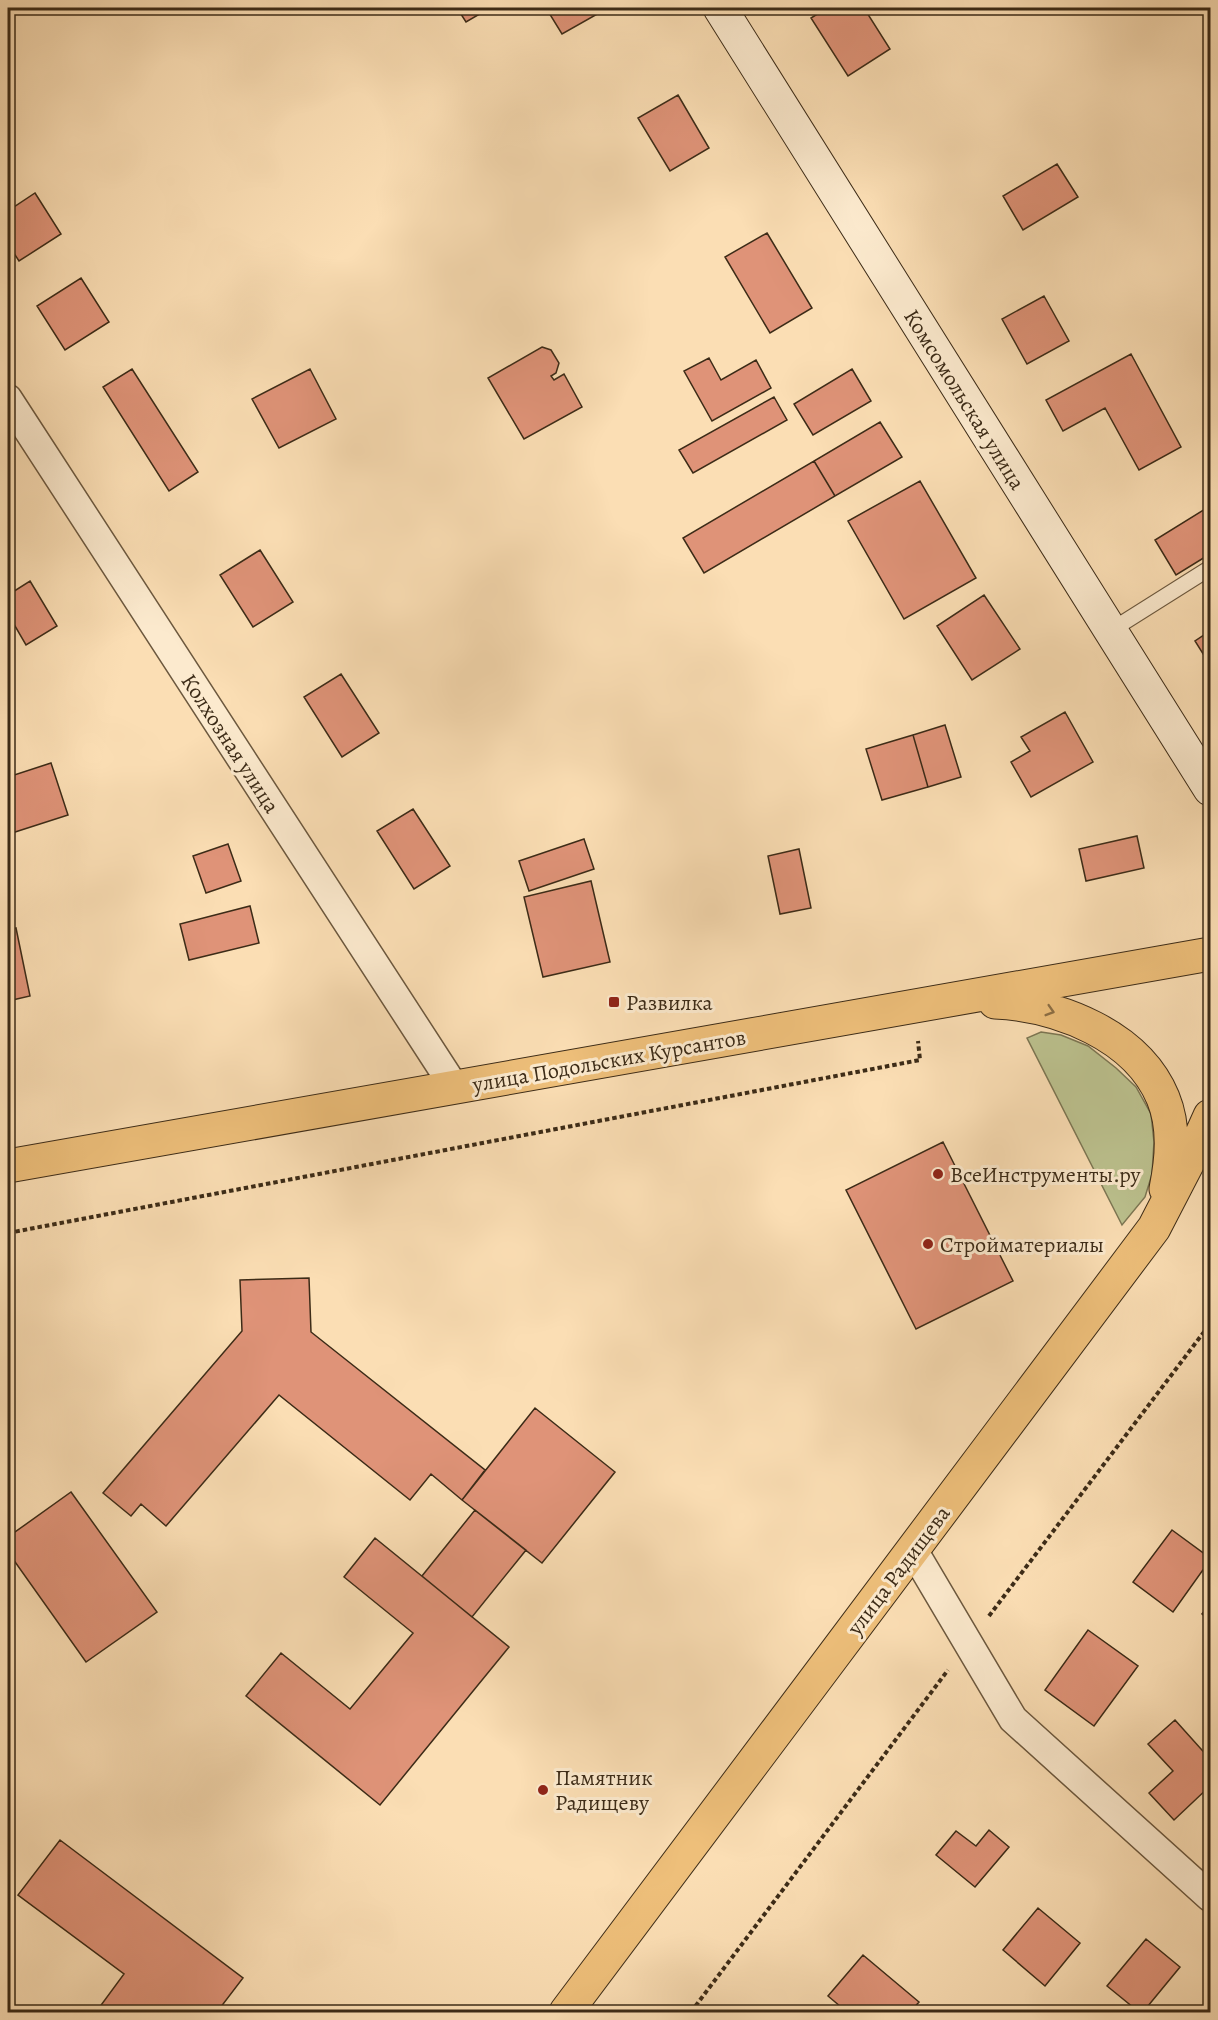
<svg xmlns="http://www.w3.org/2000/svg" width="1218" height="2020" font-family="Alegreya,serif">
<rect width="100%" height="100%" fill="#fbdeb4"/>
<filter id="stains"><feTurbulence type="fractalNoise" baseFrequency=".00333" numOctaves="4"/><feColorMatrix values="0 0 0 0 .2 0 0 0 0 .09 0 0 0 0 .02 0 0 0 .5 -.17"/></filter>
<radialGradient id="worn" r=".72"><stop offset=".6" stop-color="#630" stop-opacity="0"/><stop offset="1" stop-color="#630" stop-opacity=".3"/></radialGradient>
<path fill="#bcc28f" stroke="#7c7653" stroke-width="1.5" d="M1041 1032 1061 1035 1088 1046 1116 1068 1136 1087 1151 1114 1154 1142 1152 1174 1145 1197 1122 1225 1027 1038Z"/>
<path fill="#df9378" stroke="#3c2b17" stroke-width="1.5" d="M457 8H490L466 22Z
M546 8H608L562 34Z
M827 8H864L890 49 848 76 811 18Z
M678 95 709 148 670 171 638 118Z
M1057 164 1078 197 1023 230 1003 196Z
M35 193 61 234 19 261 8 244V211Z
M767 233 812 308 770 333 725 257Z
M81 278 109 322 65 350 37 306Z
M1044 296 1069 341 1027 364 1002 319Z
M542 347 551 350 559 363 556 373 551 376 554 380 564 374 582 407 524 439 488 378Z
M1131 354 1181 447 1139 470 1105 408 1063 431 1046 400Z
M709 358 721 380 756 360 771 388 712 421 684 371Z
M132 369 198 472 169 491 103 387Z
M310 369 336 419 279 448 252 399Z
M852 369 871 401 813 435 794 404Z
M774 397 787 420 693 473 679 450Z
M880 422 902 457 835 496 814 461Z
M814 461 835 496 704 573 683 538Z
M920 481 976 578 904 619 848 521Z
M1210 506V554L1176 575 1155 540Z
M260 550 293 602 253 627 220 575Z
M30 581 57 626 26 645 8 614V595Z
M984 595 1020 649 972 680 937 626Z
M1210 631V665L1195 641Z
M341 674 379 733 342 757 304 697Z
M1065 712 1093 762 1031 797 1011 762 1030 751 1021 737Z
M945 725 961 777 928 787 913 735Z
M913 735 928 787 882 800 866 749Z
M51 763 68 815 12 833 8 818V777Z
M413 809 450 866 414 889 377 831Z
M1137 836 1144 868 1086 881 1079 849Z
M584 839 594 869 529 891 519 861Z
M228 844 241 881 206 893 193 856Z
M799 849 811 908 780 914 768 856Z
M591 881 610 962 543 977 524 897Z
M250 906 259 943 189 960 180 924Z
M16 928 30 996 8 1001V930Z
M943 1142 1013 1281 916 1329 846 1190Z
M309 1278 311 1332 485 1470 462 1500 431 1474 410 1500 279 1395 166 1526 141 1504 131 1516 103 1493 242 1331 240 1280Z
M535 1408 615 1472 542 1563 462 1500Z
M71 1492 157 1612 86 1662 8 1552V1537Z
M475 1510 526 1550 472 1617 422 1576Z
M1172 1530 1210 1558V1560L1173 1612 1133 1582Z
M375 1538 509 1647 380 1805 246 1696 281 1653 350 1709 413 1633 344 1577Z
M1210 1604V1621L1202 1614Z
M1088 1630 1138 1666 1094 1726 1045 1690Z
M1175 1720 1210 1759V1786L1174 1820 1149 1793 1173 1771 1148 1744Z
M989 1830 1009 1847 975 1887 936 1855 956 1831 976 1846Z
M60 1840 243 1978 217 2012H96L124 1974 18 1895Z
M1038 1908 1080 1943 1045 1986 1003 1950Z
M1146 1939 1180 1967 1143 2012H1139L1107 1986Z
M863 1955 919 2002 910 2012H847L828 1996Z"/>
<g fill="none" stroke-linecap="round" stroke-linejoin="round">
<defs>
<path id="lane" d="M1110 631 1210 568"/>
<path id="street" d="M8 399 455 1088
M913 1550 1013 1719 1210 1897"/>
<path id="secondary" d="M720 8 1210 789"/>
<path id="primary" d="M995 1002C1058 1005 1137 1035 1163 1098 1175 1127 1172 1159 1166 1189
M8 1166 1210 954
M566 2012 1154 1228 1197 1145 1210 1116"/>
</defs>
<use href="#lane" stroke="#6c583e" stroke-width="17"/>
<use href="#street" stroke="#6c583e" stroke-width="31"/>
<use href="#secondary" stroke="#3c2b17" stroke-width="35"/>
<use href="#primary" stroke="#3c2b17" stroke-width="35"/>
<path stroke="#3c2b17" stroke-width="4" stroke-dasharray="4.5 3" stroke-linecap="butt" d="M8 1233 920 1060 918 1041
M989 1616 1210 1324
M691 2012 948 1670"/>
<use href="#lane" stroke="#fceace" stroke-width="15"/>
<use href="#street" stroke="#fceace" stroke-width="28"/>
<use href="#secondary" stroke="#fceace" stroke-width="33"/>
<use href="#primary" stroke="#eebf7a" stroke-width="33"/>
</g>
<defs><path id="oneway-chevron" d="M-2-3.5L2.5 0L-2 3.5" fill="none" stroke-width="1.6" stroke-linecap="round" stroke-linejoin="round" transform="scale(1.5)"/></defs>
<use stroke="#8c6e44" href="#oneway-chevron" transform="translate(1050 1011) rotate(17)"/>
<g fill="#8f2418" stroke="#fceace" stroke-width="2">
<rect x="608" y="996" width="12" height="12" rx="3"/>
<circle cx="938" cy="1174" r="6"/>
<circle cx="928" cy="1244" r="6"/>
<circle cx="543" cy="1790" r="6"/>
</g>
<g text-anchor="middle" stroke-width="6" stroke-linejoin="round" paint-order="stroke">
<g font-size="22" fill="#3c2b17" stroke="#fceace">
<text transform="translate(965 399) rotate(58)" y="8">Комсомольская улица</text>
<text transform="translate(231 743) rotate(57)" y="8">Колхозная улица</text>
<text transform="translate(609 1060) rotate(-10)" y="8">улица Подольских Курсантов</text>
<text transform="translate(898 1570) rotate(-53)" y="8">улица Радищева</text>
</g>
<g font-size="22" fill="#3c2b17" stroke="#fceace" text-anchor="start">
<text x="626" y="1010">Развилка</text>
<text x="950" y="1182">ВсеИнструменты.ру</text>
<text x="940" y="1252">Стройматериалы</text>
<text x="555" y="1785">Памятник<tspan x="555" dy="25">Радищеву</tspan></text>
</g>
</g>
<rect width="1218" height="2020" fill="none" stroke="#fbdeb4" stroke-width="30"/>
<rect x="9" y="9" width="1200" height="2002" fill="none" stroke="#3c2b17" stroke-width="3"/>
<rect x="15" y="15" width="1188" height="1990" fill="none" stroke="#3c2b17" stroke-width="1.5"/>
<rect width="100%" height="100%" filter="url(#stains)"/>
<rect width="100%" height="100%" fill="url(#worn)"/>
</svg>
